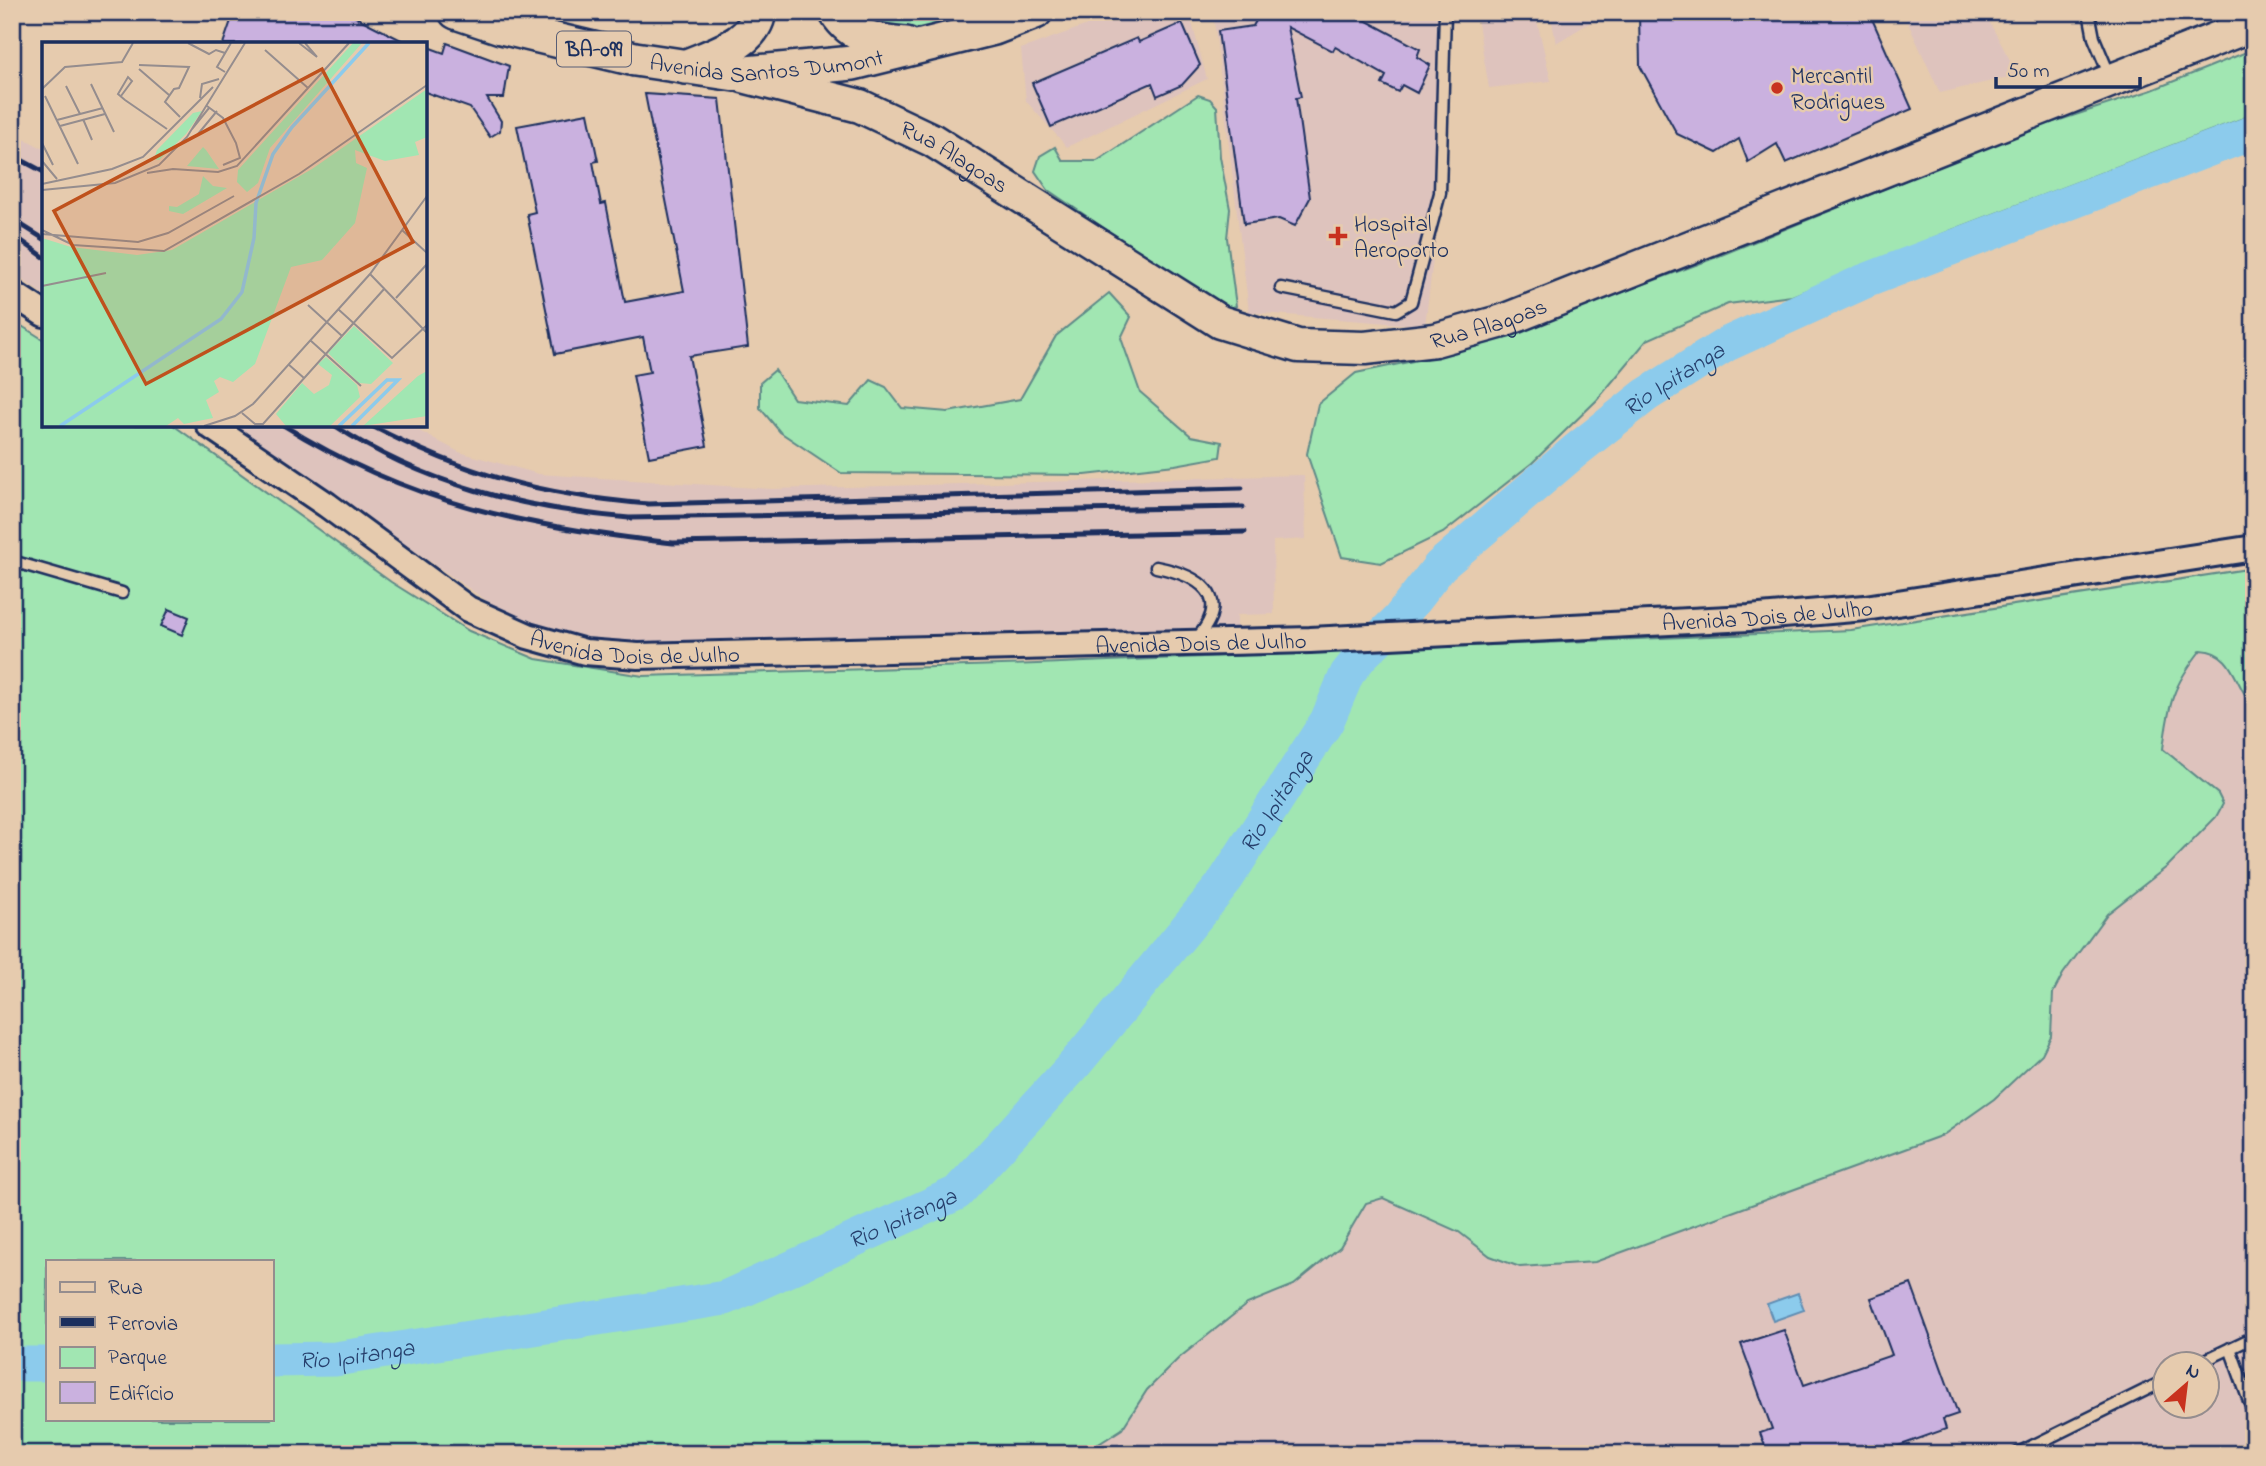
<svg xmlns="http://www.w3.org/2000/svg" width="2266" height="1466" font-family="'Indie Flower',sans-serif">
<rect width="100%" height="100%" fill="#e6cbae"/>
<filter id="ink" filterUnits="userSpaceOnUse"><feTurbulence type="fractalNoise" baseFrequency=".0143" numOctaves="2"/><feDisplacementMap in="SourceGraphic" scale="14" xChannelSelector="R" yChannelSelector="G"/><feConvolveMatrix kernelMatrix="1 2 1 2 8 2 1 2 1" color-interpolation-filters="sRGB"/></filter>
<g filter="url(#ink)">
<path fill="#dec3bd" fill-rule="evenodd" d="M1123 12H1189L1207 79 1067 147 1026 101 1021 49Z
M1213 12H1447L1445 159 1425 326 1249 312Z
M1476 12H1535L1551 81 1489 88Z
M1550 12H1606V13L1556 43Z
M1903 12H1984L2018 75 1940 93Z
M12 132 44 149V295L12 272Z
M12 320 44 340V425H173L391 582 469 631 536 659 642 676 1037 664 1851 630 2254 568V1454H12ZM47 1261H271V1419H47ZM2164 1364H2206V1406H2164Z
M232 425H408L459 452 539 474 772 489 1304 475 1306 539 1273 541 1274 614 1237 615V627L623 647 558 633 493 605Z"/>
<path fill="#a1e6b2" stroke="#5e8a88" stroke-width="2" fill-rule="evenodd" d="M846 12H990L903 34Z
M2254 49V114L1952 230 1792 296 1728 304 1647 340 1597 400 1532 463 1443 533 1381 563 1342 557 1307 454 1318 404 1356 373 1456 352 1539 323 1709 260 2029 130 2152 90Z
M1198 95 1210 99 1217 107 1220 157 1230 209 1227 238 1236 306 1223 309 1048 190 1035 171 1040 156 1055 147 1063 161H1097Z
M1109 293 1131 317 1121 338 1140 392 1191 436 1222 442 1220 457 1175 465 1085 475 841 473 780 432 760 408V383L775 370 794 399 849 406 871 380 886 387 902 408 948 412 1020 399 1056 336Z
M12 320 44 340V425H173L391 582 469 631 536 659 643 676 1037 664 1851 630 2254 568V707C2234 686 2235 652 2201 650 2172 687 2169 703 2163 749L2218 794 2223 804 2216 817 2168 866 2107 914 2063 974 2053 993 2051 1036 2042 1054 1994 1099 1943 1135 1595 1262 1520 1267 1490 1256 1459 1232 1383 1198 1366 1203 1340 1247 1294 1285 1247 1304 1179 1358 1147 1390 1122 1429 1083 1454H12ZM47 1261H271V1419H47Z"/>
<path fill="#8ccbec" stroke="#5f8db3" stroke-width="2" d="M1798 1293 1804 1310 1773 1321 1767 1304Z"/>
<g fill="none" stroke-linecap="round" stroke-linejoin="round">
<g stroke="#8ccbec" stroke-width="35">
<path id="s1" d="M271 1360 335 1359 725 1298 957 1193 1075 1064 1223 884 1327 721 1347 674 1362 655 1399 619 1440 566 1575 451 1646 395 1727 344 1865 281 2254 132"/>
<path d="M12 1364H47"/>
</g>
</g>
<path fill="#cab1df" stroke="#1b2f5e" stroke-width="2" d="M234 12H346L409 44H223Z
M1261 12H1350L1420 49 1417 57 1430 65 1417 93 1402 85 1398 92 1382 84 1386 76 1335 47 1333 51 1287 27 1301 97 1296 98 1310 198 1295 226 1279 219 1244 224 1218 31 1253 26Z
M1639 12H1869L1912 109 1786 163 1777 144 1748 162 1739 139 1717 153 1677 134 1640 66Z
M1182 23 1200 65 1182 85 1157 96 1152 83 1051 127 1032 83 1137 38 1139 42Z
M447 43 509 66 504 98H487L501 121 500 131 490 137 470 108 425 92V46L444 53Z
M645 94 720 99 748 347 689 356 707 446 649 457 633 375 650 372 643 337 555 354 527 214 535 212 517 126 588 113 598 161 593 162 601 204 606 203 625 302 684 291Z
M169 609 189 617 182 635 161 626Z
M1911 1284 1958 1414 1943 1419 1946 1429 1876 1454H1768L1760 1433 1772 1429 1741 1344 1784 1330 1804 1385 1892 1355 1871 1298Z"/>
<g fill="none" stroke-linecap="round" stroke-linejoin="round">
<defs>
<path id="service" d="M2089 12 2094 38 2110 76
M1281 288 1396 311 1411 302 1440 193 1445 12
M12 561 122 593
M1156 567C1198 575 1234 596 1197 638
M2230 1348 2254 1415
M2197 1364 2254 1337
M2016 1454 2164 1381"/>
<g id="tertiary">
<path d="M12 293 44 314"/>
<path id="s2" d="M209 425 327 505 468 609 528 636 585 652 638 656 1310 640 1749 618 1865 608 2254 548"/>
</g>
<g id="primary">
<path id="s3" d="M743 76 860 106 932 140 1220 322 1298 346 1365 348 1435 340 1503 321 2254 24"/>
</g>
<g id="trunk">
<path id="s4" d="M456 12 501 27 635 59 735 74 853 63 994 28 1035 12"/>
<path d="M836 12C852 38 878 42 906 44"/>
<path d="M685 67C711 55 754 45 759 12"/>
</g>
</defs>
<use href="#service" stroke="#1b2f5e" stroke-width="15"/>
<use href="#tertiary" stroke="#1b2f5e" stroke-width="30"/>
<use href="#primary" stroke="#1b2f5e" stroke-width="37"/>
<use href="#trunk" stroke="#1b2f5e" stroke-width="38"/>
<use href="#service" stroke="#e6cbae" stroke-width="10"/>
<use href="#tertiary" stroke="#e6cbae" stroke-width="24"/>
<use href="#primary" stroke="#e6cbae" stroke-width="32"/>
<use href="#trunk" stroke="#e6cbae" stroke-width="33"/>
<path stroke="#1b2f5e" stroke-width="5" d="M12 155 44 172
M12 219 44 239
M12 234 44 257
M283 425C410 504 527 527 673 543L1245 532
M334 425C422 484 524 509 629 518L1243 507
M370 425C466 475 541 495 648 504L1242 488"/>
</g>
</g>
<g fill="#c8321e" stroke="#e6cbae" stroke-width="2.5">
<circle cx="1777" cy="88" r="7"/>
<path d="M1334.5 225.5h7v7h7v7h-7v7h-7v-7h-7v-7h7z"/>
</g>
<g text-anchor="middle" stroke-width="5" stroke-linejoin="round" paint-order="stroke">
<rect fill="#e6cbae" stroke="#585e76" stroke-width="2" x="557" y="31.5" width="74" height="35" rx="5"/>
<g font-size="21" font-weight="bold" fill="#1b2f5e">
<text x="594" y="56">BA-099</text>
</g>
<g font-size="23" fill="#1b2f5e" stroke="#e6cbae">
<text dy="8" stroke="none"><textPath href="#s4" startOffset="318">Avenida Santos Dumont</textPath></text>
<text dy="8" stroke="none"><textPath href="#s3" startOffset="228">Rua Alagoas</textPath></text>
<text dy="8" stroke="none"><textPath href="#s3" startOffset="816">Rua Alagoas</textPath></text>
<text dy="8" stroke="none"><textPath href="#s2" startOffset="1626">Avenida Dois de Julho</textPath></text>
<text dy="8" stroke="none"><textPath href="#s2" startOffset="492">Avenida Dois de Julho</textPath></text>
<text dy="8" stroke="none"><textPath href="#s2" startOffset="1059">Avenida Dois de Julho</textPath></text>
</g>
<g font-size="23" fill="#1b2f5e" stroke="#e6cbae" text-anchor="start">
<text x="1791" y="83">Mercantil<tspan x="1791" dy="26">Rodrigues</tspan></text>
<text x="1354" y="231">Hospital<tspan x="1354" dy="26">Aeroporto</tspan></text>
</g>
<g font-size="24" font-style="italic" fill="#263f6c" stroke="#e6cbae">
<text dy="8" stroke="none"><textPath href="#s1" startOffset="1808">Rio Ipitanga</textPath></text>
<text dy="8" stroke="none"><textPath href="#s1" startOffset="1220">Rio Ipitanga</textPath></text>
<text dy="8" stroke="none"><textPath href="#s1" startOffset="653">Rio Ipitanga</textPath></text>
<text dy="8" stroke="none"><textPath href="#s1" startOffset="86">Rio Ipitanga</textPath></text>
</g>
</g>
<g transform="translate(42 42)">
<rect width="385" height="385" fill="#e6cbae"/>
<path d="M311 1H320L228 106 216 141 205 150 195 140 196 128ZM385 47V95L373 100 377 113 343 119 313 108 314 121 325 126 313 181 280 218 249 225 213 322 191 340 178 335 172 339 177 350 164 358 171 376 142 382 136 376 124 384H0V196L29 205 95 213 130 208 270 127ZM160 69 144 92 117 118 112 117 115 108 151 71ZM161 105 164 108 177 127 145 124ZM161 134 171 144 185 146 141 172 127 169V164L135 165 157 152ZM312 284 351 321 329 342 317 341 286 311ZM284 315 315 343 318 355 288 384H244L234 372 260 341 272 352 287 343 290 333 276 322ZM385 329V374L321 384 376 334Z" fill="#a1e6b2"/>
<path fill="none" stroke="#8ccbec" stroke-width="3.5" d="M18 384 179 277 200 250 212 196 214 161 231 112 250 85 327 1M297 384 345 338H356L310 384"/>
<path fill="none" stroke="#958d8e" stroke-width="2" d="M146 1 167 12 174 8 183 11M257 1 275 15 263 1M223 8 266 46M97 23 147 25 137 46 132 47 123 60 138 75M97 27 127 53M183 30 175 25 189 1M49 42 72 90M24 44 38 72M0 47 23 25 80 20 91 1M3 54 36 122M79 54 90 39 86 35 76 52 83 58 125 87M158 56 160 42 177 37M165 64 181 76 194 101 198 116 181 123M41 77 50 98M15 78 61 66M18 84 63 72M150 87 167 66M156 92 175 69M0 101 11 123M0 119 15 137M105 131 131 127 176 130 195 124 307 1M0 142 70 127 101 115 171 45M0 148 73 141 117 123 145 95 203 1M0 188 31 203 122 209 257 132 385 43M360 188 385 211M0 192 96 200 126 191 192 154M328 232 385 291M0 244 64 231M354 256 385 222M266 263 300 294M296 267 350 316 385 283M268 298 319 344M246 322 262 336M200 371 213 382H221L343 246M162 384 193 374 211 362 328 232 385 154"/>
<path fill="#bf511c" fill-opacity="0.15" stroke="#bf511c" stroke-width="3.5" d="M280 27 371 200 104 342 12 169Z"/>
<rect width="385" height="385" fill="none" stroke="#1b2f5e" stroke-width="3.5"/>
</g>
<rect width="2266" height="1466" fill="none" stroke="#e6cbae" stroke-width="42"/>
<rect x="21" y="21" width="2224" height="1424" fill="none" stroke="#1b2f5e" stroke-width="2.5" filter="url(#ink)"/>
<rect x="46" y="1260" width="228" height="161" fill="#e6cbae" stroke="#958d8e" stroke-width="2"/>
<rect x="60" y="1282" width="35" height="10" fill="#e6cbae" stroke="#958d8e" stroke-width="2"/>
<text x="108" y="1294" font-size="21" fill="#1b2f5e">Rua</text>
<rect x="60" y="1317" width="35" height="10" fill="#1b2f5e" stroke="#958d8e" stroke-width="2"/>
<text x="108" y="1330" font-size="21" fill="#1b2f5e">Ferrovia</text>
<rect x="60" y="1347" width="35" height="21" fill="#a1e6b2" stroke="#958d8e" stroke-width="2"/>
<text x="108" y="1364" font-size="21" fill="#1b2f5e">Parque</text>
<rect x="60" y="1382" width="35" height="21" fill="#cab1df" stroke="#958d8e" stroke-width="2"/>
<text x="108" y="1400" font-size="21" fill="#1b2f5e">Edifício</text>
<g transform="translate(2186 1385) rotate(28)"><circle r="33" fill="#e6cbae" stroke="#958d8e" stroke-width="2"/>
<path d="M0-5L12 26L0 18L-12 26Z" fill="#c8321e"/>
<text y="-10" font-size="19" font-weight="bold" text-anchor="middle" fill="#1b2f5e">N</text>
</g>
<path d="M1996 77v10h144v-10" fill="none" stroke="#1b2f5e" stroke-width="3.5"/>
<text x="2007" y="77" font-size="21" fill="#1b2f5e" stroke="#e6cbae" stroke-width="5" paint-order="stroke">50 m</text>
</svg>
